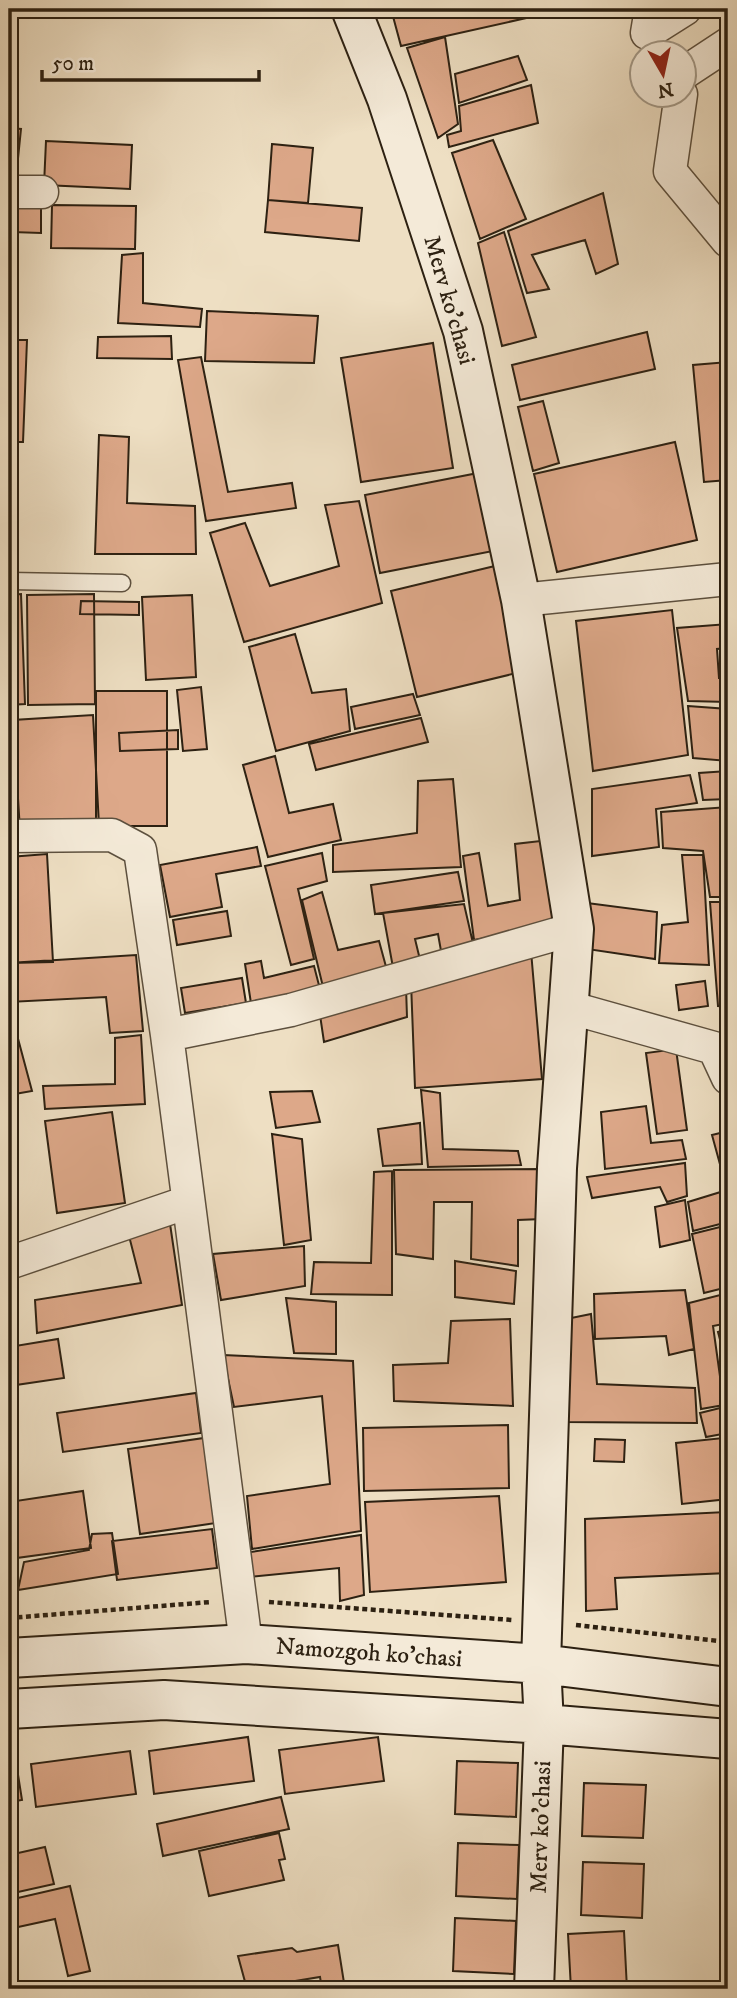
<svg xmlns="http://www.w3.org/2000/svg" width="737" height="1998" font-family="'IM FELL DW Pica',serif">
<rect width="100%" height="100%" fill="#eedfc3"/>
<filter id="stains"><feTurbulence type="fractalNoise" baseFrequency=".00286" numOctaves="4"/><feColorMatrix values="0 0 0 0 .2 0 0 0 0 .09 0 0 0 0 .02 0 0 0 .5 -.17"/></filter>
<radialGradient id="worn" r=".72"><stop offset=".6" stop-color="#630" stop-opacity="0"/><stop offset="1" stop-color="#630" stop-opacity=".3"/></radialGradient>
<path fill="#dda889" stroke="#2d2112" stroke-width="2" d="M391 9H530L531 17 401 46Z
M535 9H598L536 16Z
M445 37 458 124 438 138 407 48Z
M518 56 527 80 459 103 455 74Z
M531 85 538 123 449 147 447 135 461 131 459 106Z
M9 128 21 129 16 178H9Z
M493 140 526 219 480 239 452 153Z
M46 141 132 145 130 189 44 185Z
M272 144 313 148 308 203 268 200Z
M603 193 618 264 596 274 585 240 532 255 549 289 527 293 508 231Z
M9 197H41V233L12 232 10 329Z
M268 200 362 208 359 241 265 232Z
M52 205 136 206 135 249 51 248Z
M504 232 536 337 502 346 478 243Z
M143 253V303L202 309 200 327 118 323 122 255Z
M207 311 318 316 314 363 205 361Z
M647 332 655 369 520 400 512 365Z
M171 336 172 359 97 358 98 337Z
M9 340H27L23 442H9Z
M433 343 453 468 361 482 341 358Z
M201 357 228 492 292 483 296 508 206 521 178 360Z
M728 362V480L704 482 693 365Z
M543 401 559 463 533 471 518 407Z
M99 435 129 437 127 503 195 506 196 554H95Z
M675 442 697 540 557 572 534 474Z
M478 473 493 551 380 573 365 495Z
M359 501 382 603 244 642 210 533 245 523 270 586 339 566 325 505Z
M499 565 525 671 417 697 391 591Z
M21 594 25 704 9 705V595Z
M94 594 95 704 28 705 27 595Z
M192 595 196 677 146 680 142 597Z
M81 601 139 602V615L80 614Z
M672 610 688 755 593 771 576 621Z
M728 624V648L717 649 719 678H728V702L688 701 677 628Z
M295 634 312 693 346 689 350 731 276 751 249 647Z
M201 687 207 749 183 751 177 690Z
M96 691H167V826H96Z
M413 694 420 715 355 729 351 707Z
M9 704 13 823H9Z
M688 706 728 709V761L693 758Z
M93 715 99 825 20 830 13 720Z
M421 718 428 742 316 770 309 744Z
M178 730V749L120 751 119 733Z
M275 756 289 813 333 804 341 840 268 857 243 765Z
M728 771V799L703 800 699 773Z
M690 775 697 803 656 809 659 847 592 856V789Z
M453 779 461 867 333 872V845L417 833 418 781Z
M728 807V897H710L703 851 663 848 661 812Z
M549 840 557 927 474 940 463 856 479 853 488 906 520 900 515 844Z
M257 847 261 866 216 874 222 907 170 917 160 865Z
M322 853 327 881 298 889 314 959 291 965 265 866Z
M47 854 53 962 9 963V857Z
M682 855H703L709 965 659 963 662 925 688 922Z
M458 872 464 901 375 914 371 885Z
M322 892 338 950 379 941 388 974 324 991 302 900Z
M710 902H728V1007L718 1006Z
M587 903 657 912 655 959 587 949Z
M464 904 475 952 443 962 438 934 415 939 422 968 394 973 383 913Z
M227 911 231 936 177 945 173 920Z
M531 951 542 1079 415 1088 411 982Z
M136 955 143 1031 110 1033 106 997 9 1002V963Z
M261 961 264 978 314 966 321 993 252 1010 245 964Z
M242 978 246 1003 185 1013 181 988Z
M705 981 708 1006 679 1010 676 985Z
M406 987 407 1017 324 1042 320 1015Z
M9 1005 32 1091 9 1095Z
M141 1035 145 1104 45 1109 43 1086 115 1084V1038Z
M676 1049 687 1130 657 1134 646 1053Z
M421 1090 440 1093 443 1149 518 1151 521 1165 428 1167Z
M312 1091 320 1122 276 1128 270 1092Z
M646 1106 651 1143 682 1140 686 1159 605 1169 601 1112Z
M112 1112 125 1203 57 1213 45 1121Z
M420 1123 422 1164 383 1166 378 1129Z
M728 1131V1222L693 1231 688 1202 727 1190 712 1135Z
M272 1134 302 1139 311 1240 284 1245Z
M685 1163 687 1196 667 1202 660 1187 592 1198 587 1177Z
M543 1169 542 1219 518 1220V1266L471 1259 472 1202H434L433 1259 396 1254 394 1170Z
M392 1171V1295L311 1294 314 1262 371 1263 374 1172Z
M685 1200 690 1240 660 1247 655 1207Z
M169 1217 182 1305 37 1333 35 1300 141 1283 127 1228Z
M728 1225V1287L704 1293 692 1234Z
M304 1246 305 1286 221 1300 213 1254Z
M455 1261 516 1271 514 1304 455 1297Z
M685 1290 694 1349 669 1355 666 1336 595 1339 594 1294Z
M728 1293V1323L713 1326 724 1405 701 1409 689 1303Z
M286 1298 336 1302V1354L294 1353Z
M591 1314 597 1384 695 1388 697 1423 564 1422 566 1319Z
M510 1319 513 1406 394 1401 393 1365 448 1363 451 1321Z
M728 1329V1354L724 1355 718 1332Z
M58 1339 64 1378 9 1386V1347Z
M223 1355 353 1361 361 1531 252 1549 247 1496 330 1484 322 1396 234 1407Z
M196 1393 201 1433 63 1452 57 1413Z
M728 1406V1433L706 1437 700 1413Z
M508 1425 509 1488 364 1491 363 1428Z
M204 1438 216 1523 140 1534 128 1449Z
M723 1438 728 1499 682 1504 676 1443Z
M595 1439 625 1440 624 1462 594 1461Z
M83 1491 91 1548 9 1559V1502Z
M499 1496 506 1582 370 1592 365 1502Z
M726 1512 728 1573 615 1578 617 1609 586 1611 585 1519Z
M212 1529 217 1568 117 1580 112 1541Z
M112 1533 118 1574 18 1590 24 1562 89 1550 92 1534Z
M361 1535 364 1595 340 1601 339 1568 249 1577 244 1553Z
M248 1737 254 1781 154 1794 149 1751Z
M378 1737 384 1781 285 1794 279 1750Z
M13 1743 22 1800 9 1802V1744Z
M130 1751 136 1794 36 1807 31 1764Z
M457 1761 518 1763 516 1817 455 1814Z
M584 1783 646 1785 643 1838 582 1836Z
M281 1797 289 1829 163 1856 157 1824Z
M279 1833 285 1859 279 1860 284 1880 209 1896 199 1851Z
M458 1843 519 1845 517 1899 456 1896Z
M45 1847 54 1884 9 1894V1855Z
M583 1862 644 1864 642 1918 581 1915Z
M70 1886 90 1971 68 1976 55 1919 9 1929V1900Z
M455 1918 516 1921 514 1974 453 1971Z
M624 1931 627 1989H571L568 1934Z
M338 1945 345 1989H322L320 1977 247 1989 238 1956 292 1948 297 1952Z"/>
<g fill="none" stroke-linecap="round" stroke-linejoin="round">
<defs>
<path id="lane" d="M9 581 122 583"/>
<path id="street" d="M651 9 647 33 685 9
M684 73 728 44
M681 94 670 171 728 241
M9 192H42
M521 600 728 579
M9 836 112 835 140 850 167 1035 291 1010 574 929
M568 1007 714 1048 728 1078
M167 1035 246 1644
M9 1263 188 1202"/>
<path id="secondary" d="M351 9 387 99 463 331 521 600 574 929 557 1168 541 1664 544 1724 534 1989
M9 1658 246 1644 541 1664 728 1687
M9 1709 164 1700 544 1724 728 1739"/>
</defs>
<use href="#lane" stroke="#5d503e" stroke-width="19"/>
<use href="#street" stroke="#5d503e" stroke-width="35"/>
<use href="#secondary" stroke="#2d2112" stroke-width="42"/>
<path stroke="#2d2112" stroke-width="4.5" stroke-dasharray="5 3.5" stroke-linecap="butt" d="M269 1602 512 1620
M9 1618 211 1602
M576 1625 728 1642"/>
<use href="#lane" stroke="#f4ead8" stroke-width="16"/>
<use href="#street" stroke="#f4ead8" stroke-width="32"/>
<use href="#secondary" stroke="#f4ead8" stroke-width="38"/>
</g>
<g text-anchor="middle" stroke-width="7" stroke-linejoin="round" paint-order="stroke">
<g font-size="24" fill="#2d2112" stroke="#f4ead8">
<text transform="translate(450 300) rotate(74)" y="8">Merv ko'chasi</text>
<text transform="translate(369 1652) rotate(4)" y="8">Namozgoh ko'chasi</text>
<text transform="translate(540 1827) rotate(-88)" y="8">Merv ko'chasi</text>
</g>
</g>
<rect width="737" height="1998" fill="none" stroke="#eedfc3" stroke-width="35"/>
<rect x="10" y="10" width="716" height="1977" fill="none" stroke="#2d2112" stroke-width="3.5"/>
<rect x="18" y="18" width="702" height="1963" fill="none" stroke="#2d2112" stroke-width="2"/>
<g transform="translate(663 74) rotate(171)"><circle r="33" fill="#f4ead8" stroke="#a49a89" stroke-width="2"/>
<path d="M0-5L12 26L0 18L-12 26Z" fill="#8f2418"/>
<text y="-10" font-size="19" font-weight="bold" text-anchor="middle" fill="#2d2112">N</text>
</g>
<path d="M42 70v10h217v-10" fill="none" stroke="#2d2112" stroke-width="3.5"/>
<text x="52" y="70" font-size="21" fill="#2d2112" stroke="#f4ead8" stroke-width="5" paint-order="stroke">50 m</text>
<rect width="100%" height="100%" filter="url(#stains)"/>
<rect width="100%" height="100%" fill="url(#worn)"/>
</svg>
